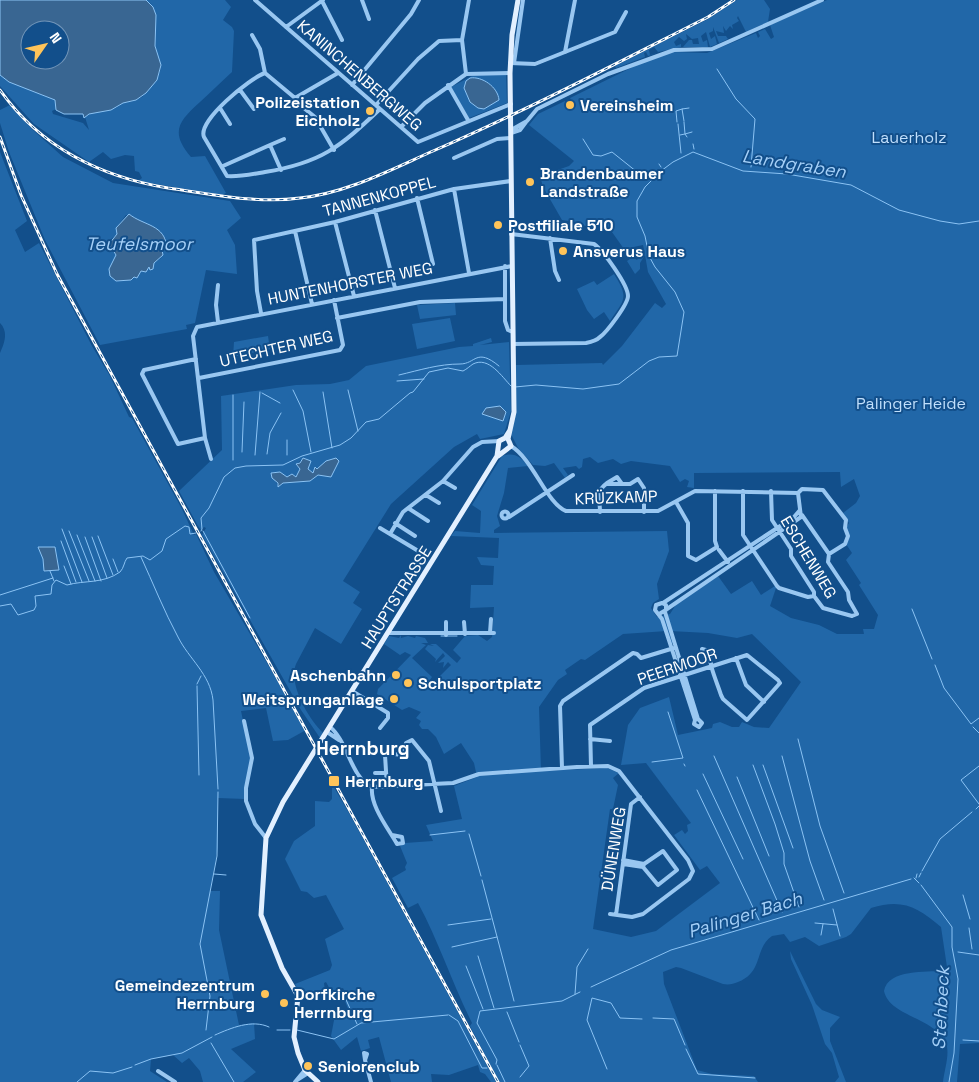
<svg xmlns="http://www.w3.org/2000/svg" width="979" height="1082" font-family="'Space Grotesk',sans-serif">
<rect width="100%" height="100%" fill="#124f8b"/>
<path fill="#2167a8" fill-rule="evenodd" d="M146 0H225L231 7 223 20 232 27 234 31 232 72C221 82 211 92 200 102 178 122 170 132 191 157L205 156 226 193 222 195 138 181 142 178 139 172 135 171 134 156 125 155 111 159 103 152 89 162 34 124 0 86V75L9 82 55 100 56 109 52 111 53 114 83 123 89 130 85 117 89 114 116 108 123 103 133 101 142 97 157 80 161 68 155 46 156 22 151 4Z
M737 0H764L770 9 768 22 746 32 738 16 737 18 739 21 732 25 733 29 730 26 726 31 723 26 724 33 716 31 718 36H726L728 39 719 43 713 27V31L709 33 711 39 715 36 717 44 710 47 706 32 701 36 703 42 707 40 708 47H683L689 40H692L693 44H699L698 38 692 39 686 34 687 39 684 41 679 37 674 42 676 46 681 44V47L658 52 654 47 649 50 650 55 657 53 648 56 646 52 644 53 645 57 616 68 615 66 708 19Z
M827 0H979V1043L960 1044 957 1082H943C944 1072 949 1057 947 1047 939 1017 890 1018 884 991 888 969 927 972 943 971L947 967 941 927C918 907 902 898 871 908L851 934 846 937 819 946 805 937 790 942 784 934 772 936C754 948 764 972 738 982 733 984 729 985 723 984L681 968 676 967 663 972 664 984 697 1070 712 1074 754 1076 758 1082H499L470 1026 472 1023C452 983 439 942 418 903L408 908 392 878 406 870 405 867 407 863 400 846 405 843 433 841 426 825 462 819 454 786 477 777 474 763 461 743 444 754 436 737 428 729H422L419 725 421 721 416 718 421 712 409 707 402 710 377 694 378 689 411 655 405 652 400 655 384 644 389 636 399 638 401 635V638L408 636 415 638 416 636 425 638 428 643H421L426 645 412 658 432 677 429 681 432 684 451 665 448 662 443 668 444 662 438 663 445 656 443 653 435 662 436 659 425 649 428 645 434 646 430 644H436L457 663 461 658 453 650 465 636 478 635 487 641 492 637 494 607 470 608 471 585H493L494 566 481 565 477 557 498 558 499 538 451 536 455 531 480 533 481 511 472 505 502 456C514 452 520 456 528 466L508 468 504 493 497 516 500 526 494 530V533L667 531 669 551 657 584 659 599 653 603 651 608 657 617 670 614 677 603 718 576 731 594 752 581 761 595 775 586 776 588 770 606 791 618 819 625 837 634H864L863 629H874L878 615 859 585 861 583 846 560 852 553 846 544 849 538 846 528 849 523 843 513 856 503 860 496 854 479 841 487 840 472 694 473V488L687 487 689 481 685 479 680 482 670 466 631 461 621 464 613 459 598 463 590 457 583 459 582 467 579 469 576 466 563 468 568 475 565 478 554 463 545 466 533 465 518 448 511 434 516 412V365L602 363 603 365 622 346 655 303 662 308 666 304 648 272 645 255 640 263V269L635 274 627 261 633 257 637 260 642 252 645 254 643 245 624 249 607 225 603 223 585 226 582 223 562 220 543 187 540 176 569 166 574 161 529 125 538 114 565 101 566 102 571 100 570 98 643 62 673 52 707 53 756 33 758 38 760 36 758 32 765 29 771 39 774 37 770 25ZM667 631 671 644 673 643 670 631 708 633 737 638 752 634 801 682 769 728 754 727 742 722 739 727H732L720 722 713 724 712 728 678 735 669 697 640 708 628 725 621 765 646 763 691 823 687 825 688 831 685 834 682 830 674 835 700 870 707 866 720 883 656 931 631 937 593 929 610 809H613L618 785 613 778 619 773 607 768 541 771 539 707 558 680 567 674 565 670 581 659 585 660 623 634Z
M474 75H506L507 103 469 118 451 87ZM489 85 497 92 481 109 470 102Z
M10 105 33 130 63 157 113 183 230 201 241 218 227 230 235 245 237 274 206 270 195 323 186 325 187 329 100 345 45 240 9 152 0 123V110ZM126 215C142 222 155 224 166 239L161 258 133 277 111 249 110 240 117 234 116 228Z
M0 152 27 221 15 230 25 252 39 243 92 346 110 376 129 417 132 418 182 509 194 535 196 534 214 572 306 730 288 740 273 741 266 708 241 711 251 758 245 799 218 798V848L210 891H220L219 930 239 1025 254 1023 255 1039 231 1049 256 1072 243 1082H203L200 1071 189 1058 182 1063 173 1055 151 1059 150 1071 167 1082H0V353C4 344 9 332 0 323Z
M614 274C629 298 625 299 610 321L604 312 594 319 587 310 577 289 594 281 597 285Z
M455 303 456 315 420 319 417 305Z
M450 318 455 341 417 349 412 324Z
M268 336 270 349 233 357 234 342Z
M491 338 492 342 480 345 509 342 511 411 504 434 480 439 477 434 454 447 391 504 343 581 360 592 353 603 362 609 341 644 315 628 296 664C288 684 308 718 323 733L320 738 301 710 202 535 206 528 204 527 201 530 198 526 179 491 222 450 221 396 296 385 330 384 349 380 366 366 459 347 473 346V344ZM303 458 311 461 308 469 313 473 315 467 318 469 326 461 336 458C337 467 335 470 326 476L318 475 310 481 283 483 278 486 275 480 272 478 271 473 280 472 287 477 292 474 296 477 300 469 296 465Z
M332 784 349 813 496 1082H491L485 1074 480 1072 478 1065 449 1075 431 1074 432 1082H391L379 1037 368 1040 370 1048 361 1051 357 1037 341 1050 331 1036 335 1015 349 1011 342 994 345 992 343 988 331 991 326 982 324 983 325 991 300 995 295 984 330 970 332 965 325 939 344 929 326 895 314 898 307 892 301 891 285 859 294 841 315 826V801L329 802 332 799Z
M790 951 816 1004 822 1010 840 1017 830 1028V1041L846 1082H835L839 1077 832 1053 825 1044 812 1005 791 959Z"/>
<path fill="#396692" stroke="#8bc3f4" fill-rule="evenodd" d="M0 0H146L153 7 156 15 155 46 161 65 157 80 146 93 136 100 123 103 111 110 89 114 84 118 83 114H64L56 110 55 100 9 82 0 75ZM30 30H60V60H30Z
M470 78C482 76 498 87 499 100L484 109 478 108 470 102 464 88 466 81Z
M129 214C144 226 165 224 167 248L162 250 163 255 154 263 153 269 150 270 149 267 146 272 141 271 137 278 134 277 131 280 116 281 110 276 109 269 116 255 109 244 117 234 116 228Z
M500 406 506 412 503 421 482 414 486 408Z
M303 458 311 461 308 469 313 473 315 467 317 469 326 461 336 458 339 461 331 477 318 475 310 481 283 483 278 487V483L272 478 271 473 280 472 287 477 292 474 296 477 300 469 296 464 300 463Z
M38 547H55L59 570 44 571 43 559Z"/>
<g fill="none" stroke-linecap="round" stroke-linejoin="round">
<path stroke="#8bc3f4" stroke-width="1" d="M717 69 736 99 755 119 751 167
M684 121 682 109 689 108
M677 122 676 111 682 109
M678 124 681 153
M680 135 685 134 684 122
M687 137 685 134 692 132
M583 139 593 155 601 156 612 152 647 180
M693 144 694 149
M659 164 661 167
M399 375C420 370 439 364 460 364 476 364 476 347 499 366
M397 381 424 379
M515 387 536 385 583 389 619 384 649 361 659 357 677 356 684 312 675 292 655 267 649 256 645 236 637 217V201L645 187 661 171 673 162 693 152 743 171 787 174 851 185 899 210 940 221 959 224 979 221
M293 390 303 411 311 452
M348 390 358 431
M323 392 332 448
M262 393 280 403
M242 452 244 402
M267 454 270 433 281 413
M255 455 260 392
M287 455V440
M233 460V395
M62 529 82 582
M69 531 89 581
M201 531 202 529 201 518 209 508 224 477 235 468 246 466 283 465 302 456 340 445 351 438 366 422 379 419 410 393 413 392 429 372 448 368 463 371C467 369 470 366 473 364 489 356 502 377 511 386
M203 531 250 618
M77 535 95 581
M98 536 113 575
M85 537 101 581
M92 537 107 578
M61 541 76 582
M141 557C153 583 164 611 178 637 189 659 210 674 213 700L218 789
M113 559 118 572
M64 566 71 584
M50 571 54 581
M0 595 53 578
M0 606 11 604 18 615 34 610 36 606 35 596 51 594 52 585 56 580 67 585C85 580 103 584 120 572 124 568 124 562 127 558L143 556 150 560 162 551 166 539 185 526 189 527 190 534 196 533
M912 609 932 659
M441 636H457
M935 665 944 688 971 724 979 718
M197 684 201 676
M197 686 199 775
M973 727 979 733
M798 739 820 826 844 893
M714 756 782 912
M782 756 810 861 824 900
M652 762 683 758 668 712
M684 764 685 766
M753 765 775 824 784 853V864L799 907
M763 765 793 848
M979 766 961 780 979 804
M703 774 743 859
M737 777 769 856
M697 790 759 920
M976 809 979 806
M469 834 481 876
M430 835 465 831
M922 871 940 839 972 812
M214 874 226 875
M919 877 921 873
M914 878 919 883
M916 878 917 874
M482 880 514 1001
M921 885 952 927V947L958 979 954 1053 949 1082
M963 895 970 919
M833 909 840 936
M815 923 837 925
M448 925 491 919
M969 928 972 949
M821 935 823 924
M452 947 497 937
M958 952 979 955
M478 956 494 1008
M466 966 483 1009
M591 987 671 950 911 879
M343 993 357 1024
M575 994 577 967 588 949
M507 1012 519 1042
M449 1015 458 1021 482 1068H487
M653 1018 674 1019 685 1045
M206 1030 210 996 200 944 217 856 218 792
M277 1030H290
M297 1030 334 1039 361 1023 448 1015
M215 1035C231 1028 252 1019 269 1027
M963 1040 979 1041
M211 1043 234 1082
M686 1049 698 1074 755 1078
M496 1064 497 1060 477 1023 480 1011 562 1001 580 992
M135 1065 151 1059 182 1053 212 1037
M497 1065 505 1082
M607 1069 587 1020 592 998 611 1003 620 1018 642 1019
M520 1077 529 1066 520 1045
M77 1082 90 1071 113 1073 132 1067"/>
<path stroke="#99c7f1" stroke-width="4" d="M255 0 418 142 511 104
M362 0 369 19
M322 1 342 40
M286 27 323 0
M252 35 260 49 265 73
M565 52 575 0
M510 63 535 64 615 32 626 12
M514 63 523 0
M338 73 295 98 265 73C250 78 197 121 204 137L227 176C239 177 253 174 265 172 321 163 340 147 380 109
M466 74 462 40 469 0
M352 85 411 14 419 0
M448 85 468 120
M240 90 254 109
M376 105 418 59 439 41 462 40
M220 108 230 124
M305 109 315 117 334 150
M401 127 425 103 466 74 510 73
M511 130 527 121 537 109 608 74 674 50 712 49 822 0
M511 133 520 130 526 122
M270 145 284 139
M454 158 497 139 511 138
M223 166 270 145 281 170
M454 189 469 273
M417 198 433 264
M375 210 395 288
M335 222 354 296
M295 231 312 304
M511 234 594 244C603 250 628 285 628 296 628 304 607 332 600 337 596 341 591 342 586 343L513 344
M550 238 555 271 559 280
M505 266V321L508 330 513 332
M218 285 216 305 218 322
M261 313 257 291 254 240 335 222 454 189 511 181
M337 318 420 302 505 299
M196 359 144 370 142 374 178 444 205 438
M199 378 340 350 343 345 334 300
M511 446C533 459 547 504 566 511H658L695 491 798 493
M211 459 205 438 193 336 197 327 512 266
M443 481 455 488
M607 483 617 477 622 484
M743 491V535L777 586 779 588 808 597 814 596
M771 491 772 520 791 549V556L814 592V596L823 608 852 616
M798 493 802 489 823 490 846 520 845 528 848 536 845 544 829 554
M426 495 439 503
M676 502 688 523V556L696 560 717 547 715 541V491
M408 508 428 521
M501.5 515a3.5 3.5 0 1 1 7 0a3.5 3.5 0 1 1-7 0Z
M600 512C600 501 596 491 606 484H630L638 479 644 488V512
M802 515 829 554 828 562 848 592 849 600 857 614 852 616
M509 517 573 475
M395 523 415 536
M380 528 420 552
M390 534 403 512 443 481 473 447 482 442 500 441
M719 550 728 562
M663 603 794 517 800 510
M667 609 801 517 798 493
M659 614 666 610V605L662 603 656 605 655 610 662 619 695 720 694 724 699 727 702 723 698 719 665 612
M464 622 465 634
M388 633H494
M490 633 491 619
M446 635V622
M736 658 746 685 764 702
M352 691 388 713V718L380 728
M244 721 252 758 246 788V801L255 824 266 838
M330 727C347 740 352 780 372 787L453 783 479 774 577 767 608 766 619 771 688 860 693 871 689 879 643 914 632 917 610 914
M327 732 339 740
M590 739 610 741
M375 751 386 753
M591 766 590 725 644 688 650 686 747 655 778 680 780 683 747 720 723 699 721 695C717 682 708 664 710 651L702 649 703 653 709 656
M562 768 560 706 563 701 633 653 637 654 641 658 674 648
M375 773H385
M372 787C370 806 388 828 397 844L403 843 402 837 392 835
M387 787 385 755 388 753 401 755 406 743 412 740 429 761 441 811
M663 851 677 870 658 885 643 867 644 864Z
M623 860 644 864
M623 864 643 867
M616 915 631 804 640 797
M365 1060 364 1053 367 1054 365 1060 371 1082
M158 1071 175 1082
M297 1080 308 1073
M295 1082 305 1070"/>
<path stroke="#e3f0ff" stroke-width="5" d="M498 456 511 446 508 439 514 412 510 73 512 35 518 0
M318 1082 305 1070 298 1053 294 1037 298 996 282 968 261 915 266 838 283 802 497 456 499 441 505 438 510 430"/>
<defs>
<path id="rail" d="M0 90C40 147 101 177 168 188 212 194 256 204 300 198 347 193 390 170 433 151 527 110 617 63 708 17L734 0
M0 137 21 195 57 274 498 1082"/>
</defs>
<use href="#rail" stroke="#fff" stroke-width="3"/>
<use href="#rail" stroke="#124f8b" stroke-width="1" stroke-dasharray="4" stroke-linecap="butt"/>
</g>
<g fill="#ffc459" stroke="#124f8b" stroke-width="2">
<circle cx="570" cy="105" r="5"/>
<circle cx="370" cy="111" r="5"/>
<circle cx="530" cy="182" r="5"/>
<circle cx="498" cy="225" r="5"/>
<circle cx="563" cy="251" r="5"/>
<circle cx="396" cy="675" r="5"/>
<circle cx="408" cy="683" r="5"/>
<circle cx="394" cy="699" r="5"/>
<rect x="328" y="775" width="12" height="12" rx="2.5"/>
<circle cx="265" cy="994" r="5"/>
<circle cx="284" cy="1003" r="5"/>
<circle cx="308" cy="1066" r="5"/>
</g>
<g text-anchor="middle" stroke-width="4" stroke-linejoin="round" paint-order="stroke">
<g font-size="16" fill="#fff" stroke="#124f8b">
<text transform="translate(360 75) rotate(41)" y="6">KANINCHENBERGWEG</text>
<text transform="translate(379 196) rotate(-15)" y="6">TANNENKOPPEL</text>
<text transform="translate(350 283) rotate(-11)" y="6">HUNTENHORSTER WEG</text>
<text transform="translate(276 348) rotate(-13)" y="6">UTECHTER WEG</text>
<text transform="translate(616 497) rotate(-2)" y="6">KRÜZKAMP</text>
<text transform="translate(809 557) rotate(59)" y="6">ESCHENWEG</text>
<text transform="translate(396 597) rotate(-58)" y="6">HAUPTSTRASSE</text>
<text transform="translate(677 666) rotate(-19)" y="6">PEERMOOR</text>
<text transform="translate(613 849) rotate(-81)" y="6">DÜNENWEG</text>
</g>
<g font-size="16" font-weight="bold" fill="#fff" stroke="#124f8b" text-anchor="start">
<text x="360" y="108" text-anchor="end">Polizeistation<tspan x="360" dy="18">Eichholz</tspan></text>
<text x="580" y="111">Vereinsheim</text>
<text x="540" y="179">Brandenbaumer<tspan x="540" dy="18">Landstraße</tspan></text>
<text x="508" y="231">Postfiliale 510</text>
<text x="573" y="257">Ansverus Haus</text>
<text x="386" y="681" text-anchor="end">Aschenbahn</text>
<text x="418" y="689">Schulsportplatz</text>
<text x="384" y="705" text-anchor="end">Weitsprunganlage</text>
<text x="345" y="787">Herrnburg</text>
<text x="255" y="991" text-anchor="end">Gemeindezentrum<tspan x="255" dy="18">Herrnburg</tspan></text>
<text x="294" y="1000">Dorfkirche<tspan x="294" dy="18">Herrnburg</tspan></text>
<text x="318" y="1072">Seniorenclub</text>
</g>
<g font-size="16" fill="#c0dffc" stroke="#124f8b">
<text x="909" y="143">Lauerholz</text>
<text x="911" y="409">Palinger Heide</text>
</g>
<g font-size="18" font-style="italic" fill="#a5d0f8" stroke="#124f8b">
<text transform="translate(794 164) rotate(9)" y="6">Landgraben</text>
<text x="139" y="250">Teufelsmoor</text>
<text transform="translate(745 915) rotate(-17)" y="6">Palinger Bach</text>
<text transform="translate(941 1008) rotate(-87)" y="6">Stehbeck</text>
</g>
<g font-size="19" font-weight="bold" fill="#fff" stroke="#124f8b">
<text x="363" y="755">Herrnburg</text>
</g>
</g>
<g transform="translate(45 45) rotate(56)"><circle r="24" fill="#124f8b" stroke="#7195b9"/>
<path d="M0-4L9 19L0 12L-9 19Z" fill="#ffc459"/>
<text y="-8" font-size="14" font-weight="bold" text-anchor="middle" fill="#ffffff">N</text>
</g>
</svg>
